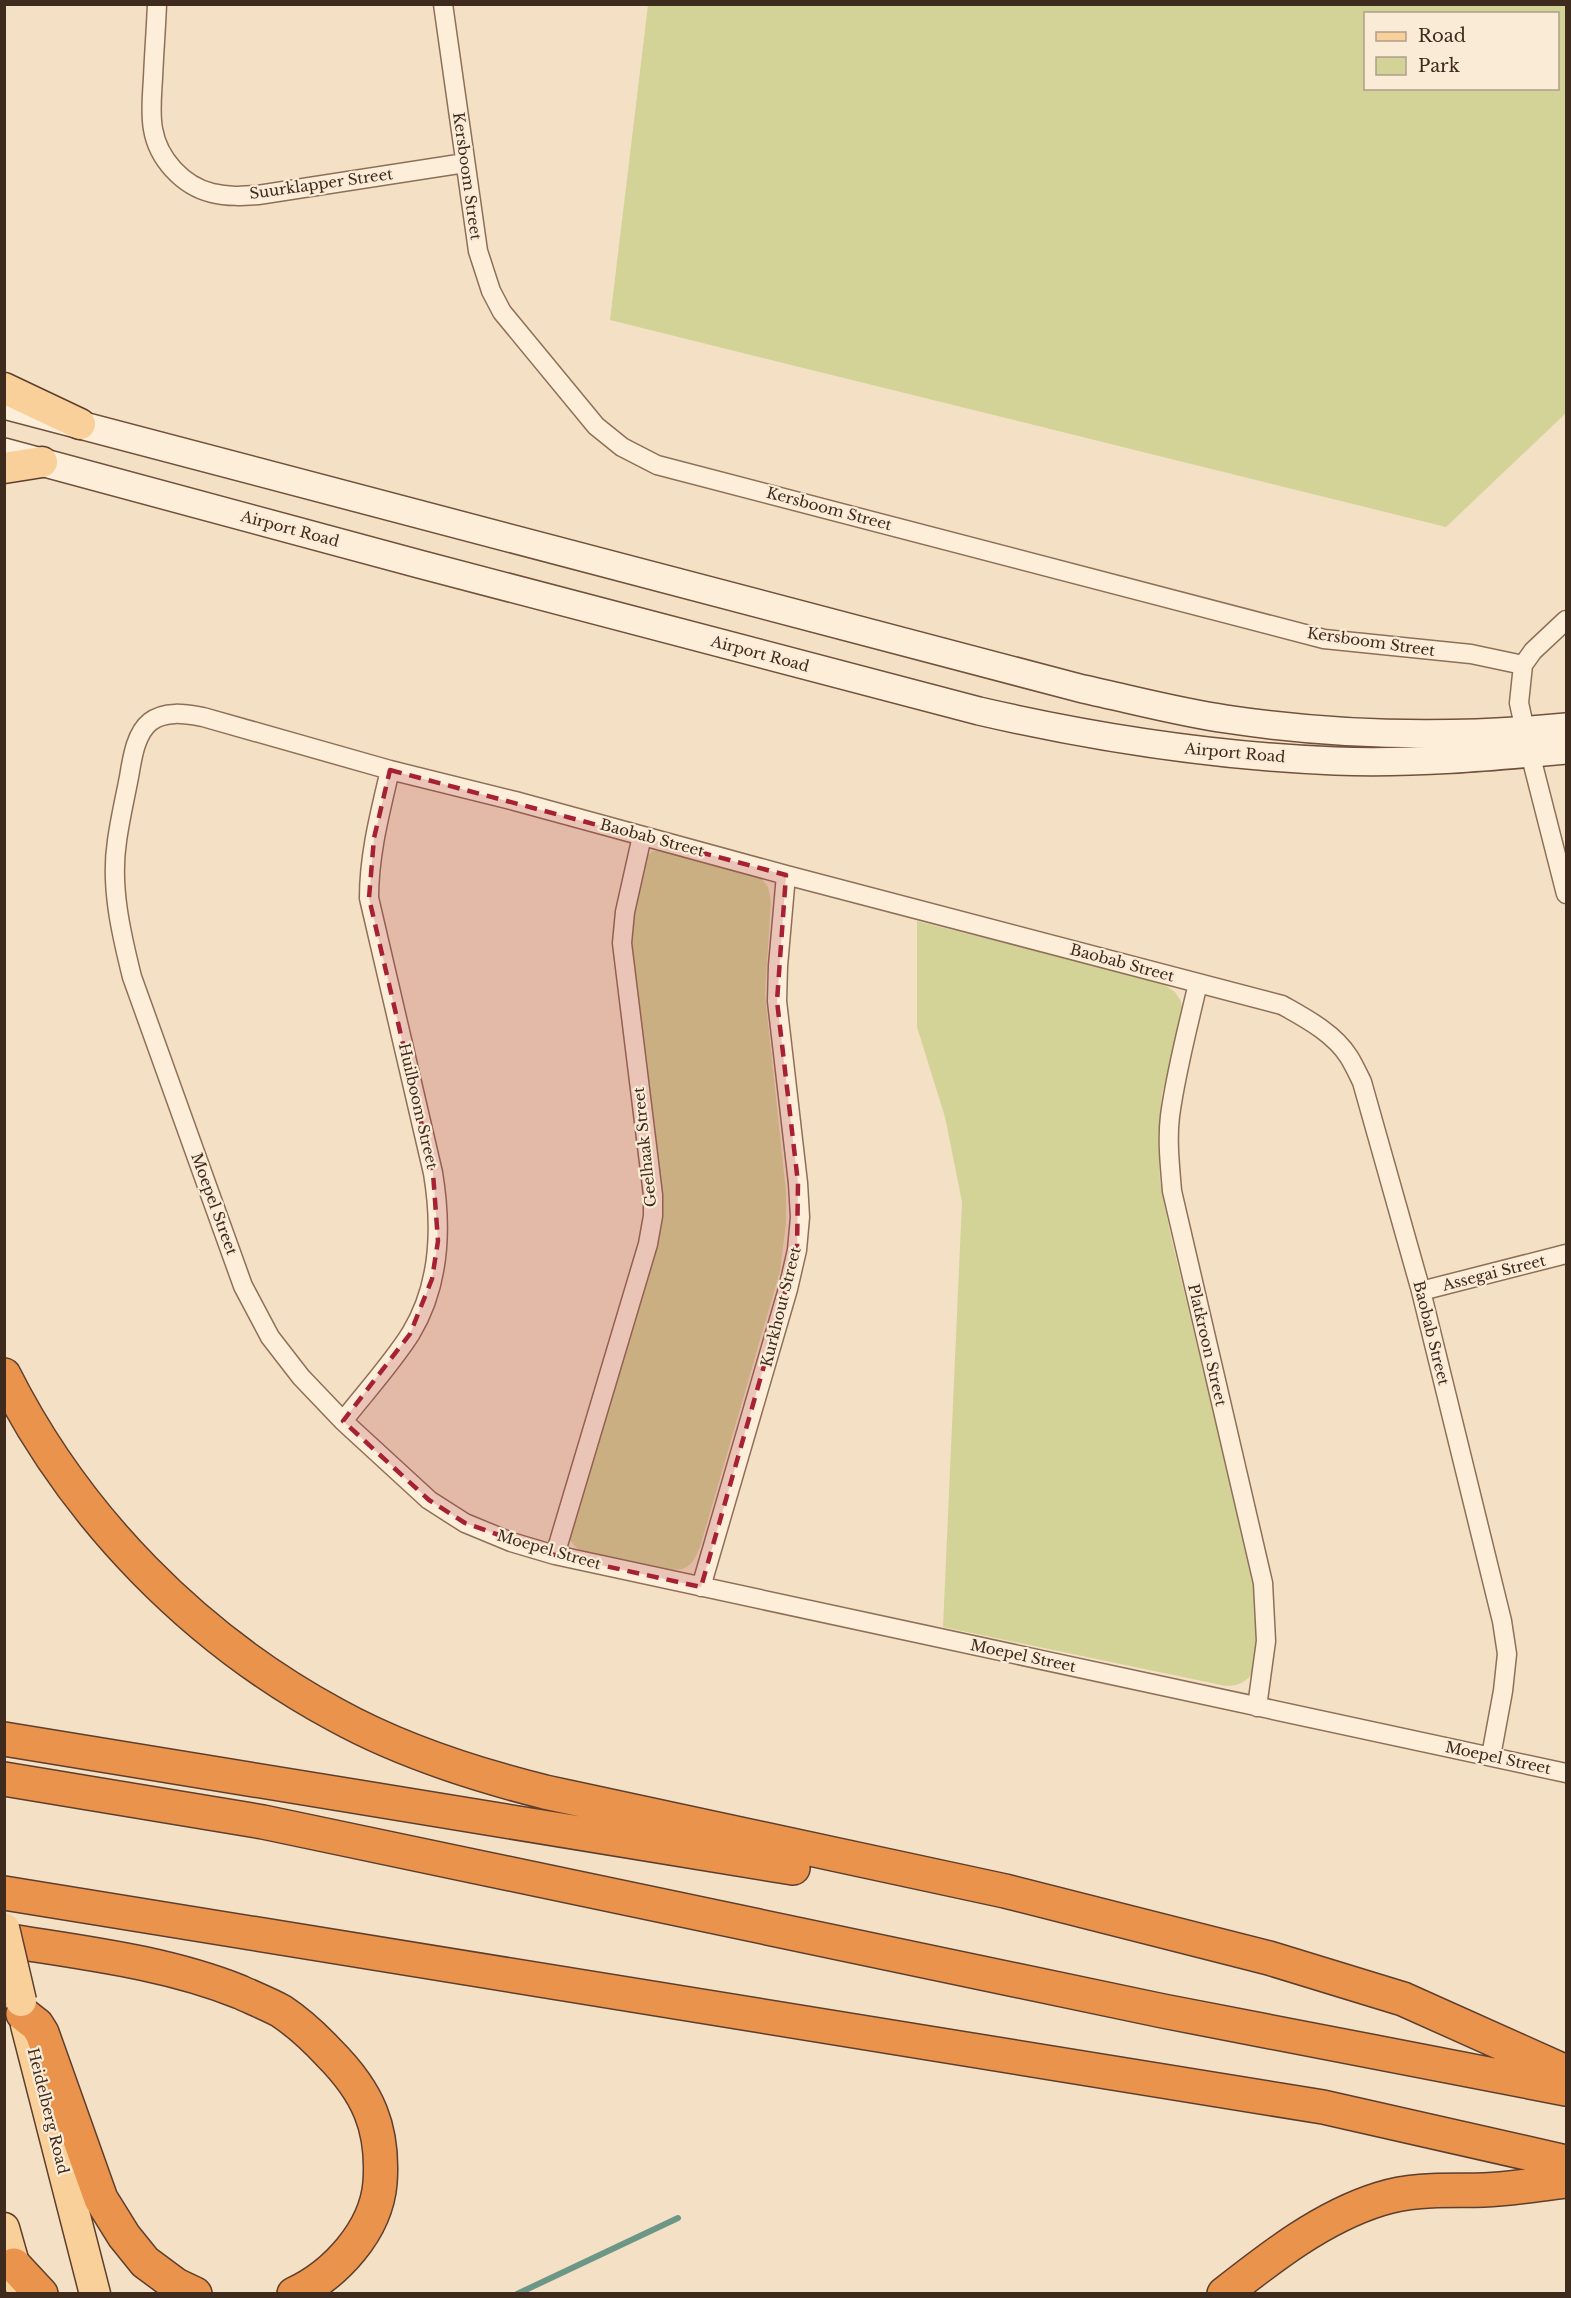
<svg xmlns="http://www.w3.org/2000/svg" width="1571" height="2298" font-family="'Libre Baskerville',serif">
<rect width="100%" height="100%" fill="#f3e0c5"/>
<path fill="#d3d397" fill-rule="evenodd" d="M648 5H1566V413L1446 527 610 320ZM1366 14H1558V88H1366Z
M653 851H667L760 877 768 887 771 901 765 994 786 1192V1223L780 1271 701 1544C697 1554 693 1566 682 1569 669 1573 594 1558 582 1551 574 1547 571 1542 567 1534L656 1244 628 962 632 918 644 859Z
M917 921 1162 983 1175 992 1181 1001 1183 1016 1162 1094 1158 1138 1160 1181 1171 1237 1255 1586C1257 1607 1263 1658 1251 1675 1245 1683 1236 1686 1226 1686L943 1627 962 1202 945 1117 917 1027Z"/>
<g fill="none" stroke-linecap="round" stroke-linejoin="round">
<path stroke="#6c9686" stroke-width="6" d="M517 2294 678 2218"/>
<defs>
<path id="street" d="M157 4C156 29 154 54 153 78 152 95 150 113 153 129 158 159 183 186 212 193 228 197 243 196 258 195L465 163
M443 4 478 251 491 291 502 312 596 426 622 447 657 465 1324 639 1471 654 1523 665
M1566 620 1533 651 1523 665 1519 703 1530 753 1566 894
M1198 983C1188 1027 1176 1071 1170 1116 1167 1141 1170 1166 1172 1191L1263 1583 1266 1641 1257 1707
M1421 1291 1566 1254
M343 1421C364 1394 393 1362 411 1333 440 1285 442 1227 433 1173L369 898C369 854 380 813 390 770
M555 1555 648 1244 653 1216V1195L622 943 625 912 642 836
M701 1587 788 1289 797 1250 800 1217 798 1183 777 1001 778 966 786 875
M1491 1756 1503 1691 1507 1654 1502 1621 1421 1291 1362 1082C1358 1074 1354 1065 1349 1057 1334 1033 1305 1018 1282 1005L786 875 515 801 390 770 203 717C186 714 165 710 150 722 135 734 132 760 129 777 125 798 120 819 117 841 110 886 121 933 132 977L243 1286 270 1337 301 1377 343 1421 429 1500 465 1523 511 1542 555 1555 1566 1773"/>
<path id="secondary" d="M4 405 1083 689C1130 699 1178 712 1226 719 1339 736 1453 738 1566 727
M4 452 419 564 979 711C1096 738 1215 756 1335 761 1412 764 1490 757 1566 750"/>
<path id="primary" d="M4 388 80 424
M4 468 42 462
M26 2025 95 2294
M4 2228 21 2288"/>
<path id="highway" d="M4 1375C76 1518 195 1639 336 1715 401 1751 473 1774 545 1792L1005 1891 1269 1958 1403 1999 1566 2072
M4 1739 793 1868
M4 1779 263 1822 1163 2011 1566 2089
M4 1893 1323 2107 1566 2162
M4 1940C84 1953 165 1962 240 1992 253 1998 268 2004 281 2011 299 2023 315 2038 329 2053 368 2092 384 2128 380 2183 376 2231 335 2275 294 2294
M23 2014 37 2025 42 2033 101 2199 124 2236 145 2262 176 2285 195 2294
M14 2265 41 2294
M1224 2294C1271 2257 1322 2217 1380 2199 1414 2188 1449 2191 1484 2190 1512 2189 1539 2184 1566 2181"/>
</defs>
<use href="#street" stroke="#906f58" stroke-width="21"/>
<use href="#secondary" stroke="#72503b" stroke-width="30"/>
<use href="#primary" stroke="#5e3e2d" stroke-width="33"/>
<use href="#highway" stroke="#5e3e2d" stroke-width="36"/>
<use href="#street" stroke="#fceed9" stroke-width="18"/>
<use href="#secondary" stroke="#fceed9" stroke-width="27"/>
<use href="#primary" stroke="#f9d099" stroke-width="30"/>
<use href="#highway" stroke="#ea934d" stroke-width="33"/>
<defs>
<path id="primary-bridge" d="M4 1928 21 2001"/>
</defs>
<use href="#primary-bridge" stroke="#5e3e2d" stroke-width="33" stroke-linecap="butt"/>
<use href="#primary-bridge" stroke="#f9d099" stroke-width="30"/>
</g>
<path fill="#a62132" fill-opacity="0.2" stroke="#a62132" stroke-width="4.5" stroke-dasharray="12 8" stroke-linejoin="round" d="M390 770 786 875 777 1001 798 1183 797 1250 701 1587 555 1555 465 1523 429 1500 343 1421 410 1334 432 1279 438 1241 433 1173 369 898 374 838Z"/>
<g text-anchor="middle" stroke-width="4.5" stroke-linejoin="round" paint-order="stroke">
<g font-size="15" fill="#3f2a1e" stroke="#f9ebd5">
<text transform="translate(467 176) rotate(82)" y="5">Kersboom Street</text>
<text transform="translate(321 184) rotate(-8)" y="5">Suurklapper Street</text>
<text transform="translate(829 509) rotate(15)" y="5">Kersboom Street</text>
<text transform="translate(290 529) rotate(15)" y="5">Airport Road</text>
<text transform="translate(1371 642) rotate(8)" y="5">Kersboom Street</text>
<text transform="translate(760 654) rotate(15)" y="5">Airport Road</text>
<text transform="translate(1235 753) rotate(5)" y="5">Airport Road</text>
<text transform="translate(652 838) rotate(15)" y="5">Baobab Street</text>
<text transform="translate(1122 963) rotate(15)" y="5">Baobab Street</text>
<text transform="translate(418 1106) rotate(77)" y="5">Huilboom Street</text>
<text transform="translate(645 1147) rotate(-96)" y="5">Geelhaak Street</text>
<text transform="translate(214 1204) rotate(70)" y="5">Moepel Street</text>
<text transform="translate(1494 1273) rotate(-14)" y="5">Assegai Street</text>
<text transform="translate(781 1307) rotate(-76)" y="5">Kurkhout Street</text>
<text transform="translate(1431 1333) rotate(76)" y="5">Baobab Street</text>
<text transform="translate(1207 1345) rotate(77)" y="5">Platkroon Street</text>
<text transform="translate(549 1550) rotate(16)" y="5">Moepel Street</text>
<text transform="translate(1023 1656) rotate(12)" y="5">Moepel Street</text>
<text transform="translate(1498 1758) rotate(12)" y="5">Moepel Street</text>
<text transform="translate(48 2111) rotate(76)" y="5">Heidelberg Road</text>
</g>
</g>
<rect width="1571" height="2298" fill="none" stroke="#3f2a1e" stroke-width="12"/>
<rect x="1364" y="12" width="195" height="78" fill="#f9ebd5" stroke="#af9e8c" stroke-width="1.5"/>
<rect x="1376" y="32" width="30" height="9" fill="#f9d099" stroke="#af9e8c" stroke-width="1.5"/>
<text x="1418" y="42" font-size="18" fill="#3f2a1e">Road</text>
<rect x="1376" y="57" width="30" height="18" fill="#d3d397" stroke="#af9e8c" stroke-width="1.5"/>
<text x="1418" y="72" font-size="18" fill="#3f2a1e">Park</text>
</svg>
